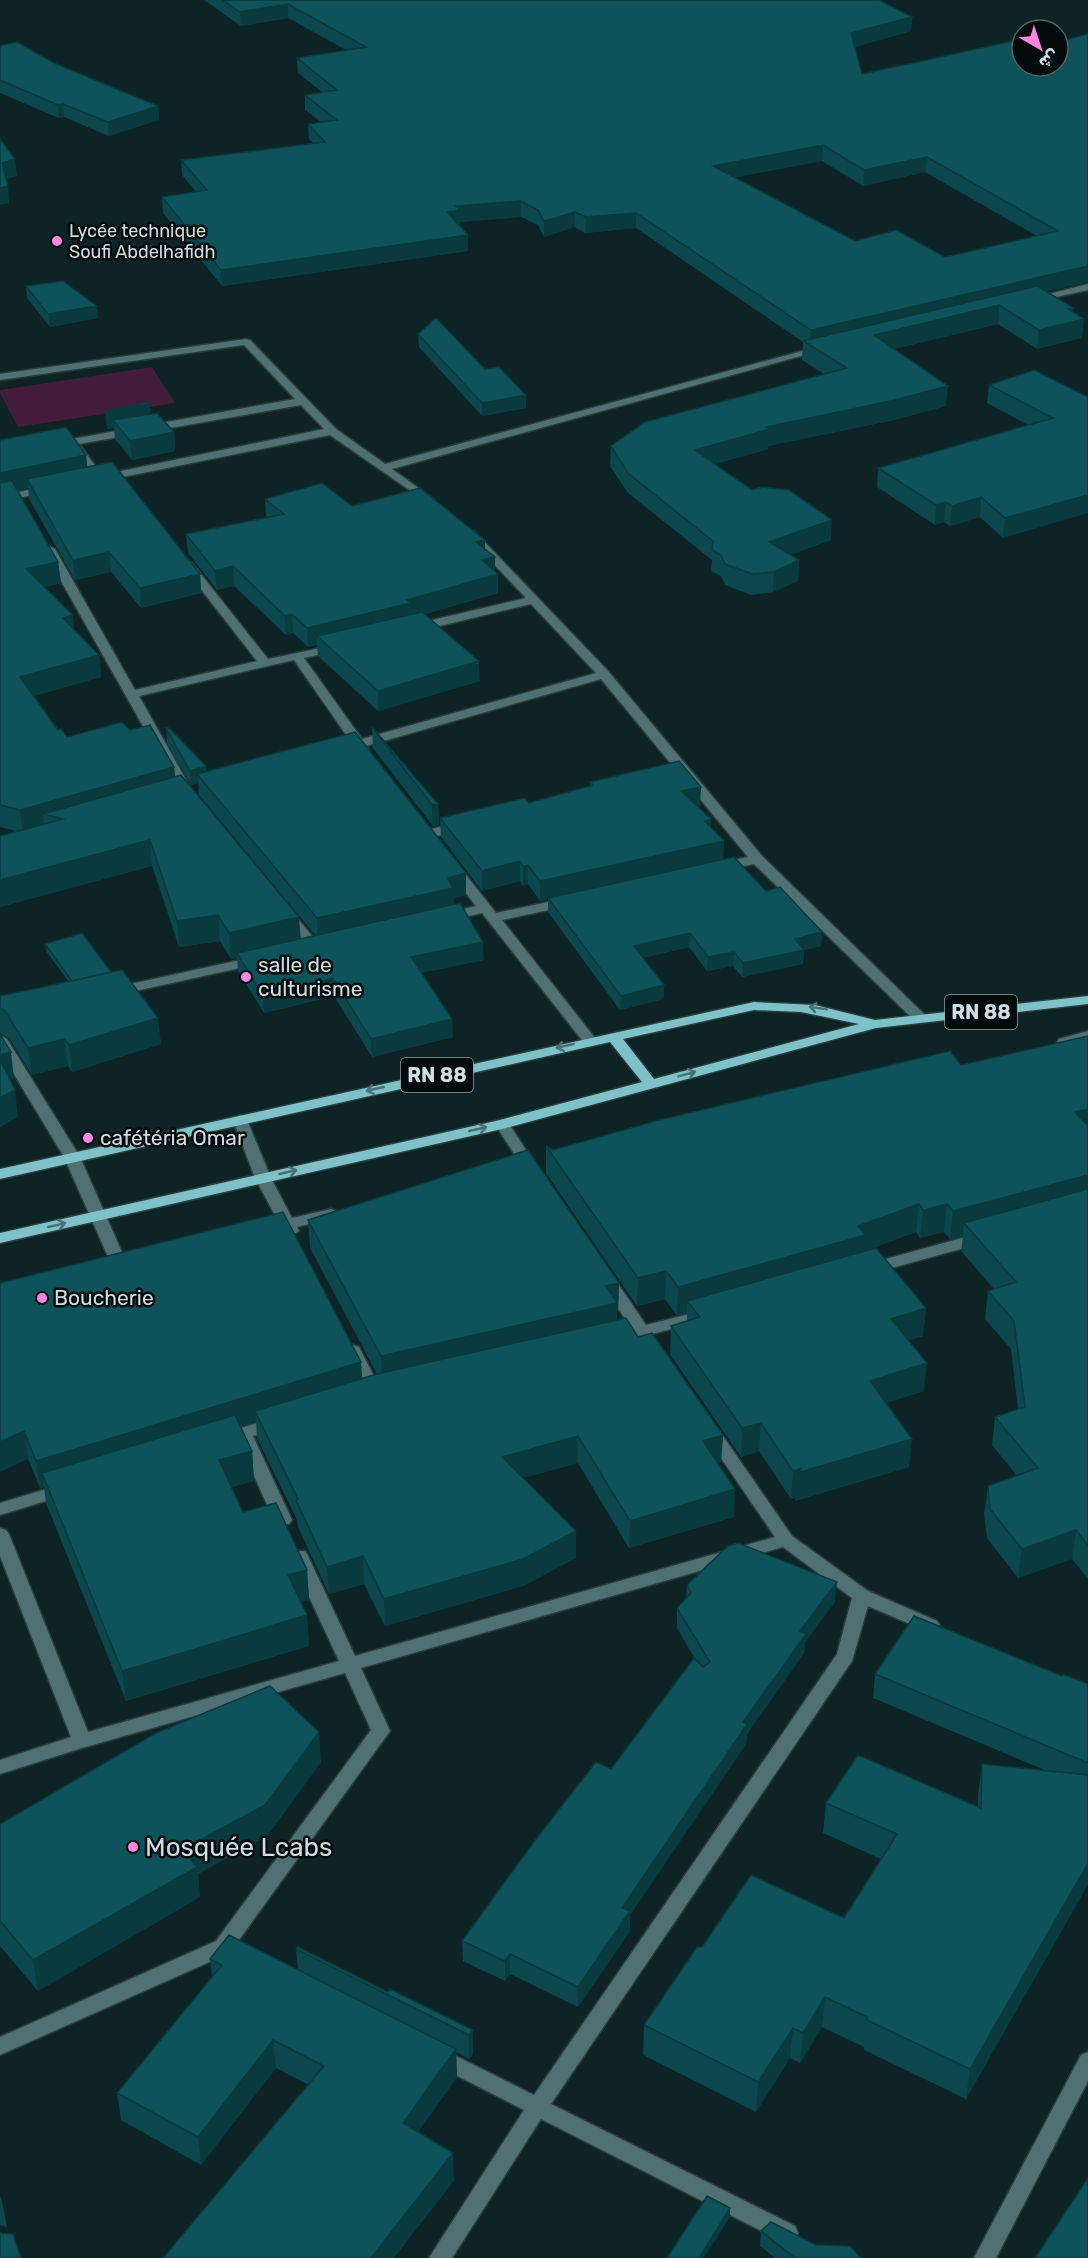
<svg xmlns="http://www.w3.org/2000/svg" width="1088" height="2258" font-family="Rubik,Vazirmatn,sans-serif">
<rect width="100%" height="100%" fill="#0d2325"/>
<path fill="#431c3a" d="M152 367 175 403 18 427 0 393V390Z"/>
<g fill="none" stroke-linecap="round" stroke-linejoin="round">
<defs>
<path id="minor" d="M1088 284V290L1034 302 1029 299Z
M246 339 250 340 336 429 385 464 817 347 826 349 392 469 435 500V504L431 505 330 435 103 481 95 480 70 446 55 448 50 445 55 442 295 399 244 345 0 380V374ZM301 405 324 429 102 475 79 444Z
M47 486 51 487V491L0 502V496Z
M470 530 474 531 608 671 762 856 926 1016 928 1019 926 1022H916L754 864 719 871 714 870 712 867 714 864 748 857 601 679 366 746 369 750 363 754 356 749 340 751V745L351 742 294 660 139 696 194 794 188 798 183 797 43 549 49 546 55 549 135 690 257 661 182 565 188 562 192 563 268 659 340 644V650L304 658 362 739 596 673 531 604 415 632 411 631V625L526 598 466 535V531Z
M461 822 468 826 466 829 428 838 421 834 423 831Z
M454 865 459 866 496 913 567 898 572 899 574 902 572 905 502 920 595 1038 597 1041 595 1044H585L482 913 448 921 443 920 441 917 443 914 476 906 447 869Z
M287 911 292 912 319 944 321 947 319 950H309L282 918 280 915 282 912Z
M258 956 265 960 263 963 117 995 110 991 117 987Z
M1088 1031V1040L1064 1046 1057 1042 1059 1039Z
M0 1035 7 1039 80 1157 125 1259 123 1263 117 1264 109 1259 64 1157 0 1051Z
M240 1115 247 1120 271 1178 292 1218 331 1209 336 1211 339 1214 336 1217 297 1227 299 1231 291 1236 285 1235 283 1230 270 1233 264 1232 262 1228 264 1224 278 1221 255 1178 233 1120Z
M502 1119 507 1121 538 1168 535 1171 530 1173 525 1171 495 1124Z
M980 1233 988 1238 986 1242 870 1274 862 1269 864 1265Z
M608 1277 614 1278 646 1325 705 1310 713 1315 711 1319 652 1334 655 1339 653 1343H641L638 1338 615 1344 609 1343 607 1339 609 1335 632 1329 600 1282Z
M353 1345 359 1347 361 1351 383 1394 381 1398H369L367 1394 345 1351 347 1347Z
M275 1418 281 1420 283 1424 281 1428 253 1436 292 1520 289 1524H277L274 1520 238 1441 226 1444 220 1442 218 1438 220 1434Z
M710 1424 716 1426 792 1536 868 1591 937 1621 940 1626 937 1631 931 1633 868 1606 852 1661 551 2104 795 2226 798 2233 795 2240 787 2243 779 2240 541 2119 452 2258H429L524 2110 432 2063 429 2057 432 2051 439 2048 446 2051 534 2095 837 1654 852 1598 783 1547 361 1668 390 1731 236 1944 243 1952 240 1958 233 1960 223 1956 0 2055V2037L216 1941 371 1730 345 1673 82 1748 0 1774V1760L71 1737 0 1556V1528L6 1530 9 1534 88 1732 339 1661 290 1556 293 1551H305L308 1556 355 1656 775 1537 702 1430 704 1426Z
M63 1484 69 1486 72 1490 69 1494 0 1515V1503Z
M1088 2052V2081L996 2258H974L1081 2055Z"/>
<path id="major" d="M1088 996V1004L876 1028 502 1129 0 1243V1233L500 1120 642 1082 610 1042 0 1179V1169L754 1002 815 1005 875 1020ZM754 1010 801 1012 859 1024 654 1079 623 1039Z"/>
</defs>
<use href="#minor" stroke="#283d3f" stroke-width="3"/>
<use href="#major" stroke="#283d3f" stroke-width="3"/>
<use href="#minor" fill="#507073" fill-rule="evenodd"/>
<use href="#major" fill="#7ec2c8" fill-rule="evenodd"/>
</g>
<path fill="#0b474d" fill-rule="evenodd" d="M204 0H879L912 17 911 31 855 47 862 74 1022 39 1088 282 1046 291 1073 313 1082 338 1037 349 998 324 894 349 946 406 894 420 768 446V449L715 464 752 490 831 540 790 555 799 560 798 581 773 592 751 595 725 585 721 576 711 571 712 560 628 493 610 466 611 446 824 374 802 360 803 342 636 228 585 233 575 227 544 237 538 225 521 217 460 222V226L468 251 222 286 163 213 162 197 196 192 182 175 181 160 313 143 309 139 308 124 321 122 305 110V95L322 92 298 73 297 58 346 50 288 18 241 26ZM822 161 863 186 925 172 1037 236 945 257 855 241 734 177Z
M0 46 54 63 158 106 159 120 109 136 64 117 59 118 0 93Z
M26 286 97 306 98 318 50 327 27 298Z
M418 334 485 369 526 395V408L482 416 419 347Z
M989 385 1088 397 1003 538 980 517 950 526 944 522 935 525 877 487 878 468 1028 425 987 403Z
M149 404 150 414 174 432 175 451 132 460 115 439 114 428 107 429 105 411Z
M0 440 86 455 87 467 200 574 201 593 141 608 111 572 75 580 29 499 28 488 18 490 58 562 61 583 44 587 74 630 99 655 101 677 34 696 58 730 67 737 130 730 174 767 175 777 301 939 315 935 199 795 198 783 191 785 167 743 166 728 206 766V772L466 895 454 898V904L484 960 421 973 453 1037 372 1057 334 996 264 1013 238 971 237 958 231 959 220 941 179 947 152 866 0 907V836L16 831 0 827Z
M265 499 352 506 485 549 495 557V571L498 574V593L425 614 480 681 378 711 318 656 317 645 308 647 293 633 286 635 234 586 217 590 188 553 186 534 266 518Z
M372 727 438 804 439 825 433 826 373 748Z
M590 782 700 806 698 807 711 819V827L724 841 723 860 822 932 821 946 804 950 803 964 742 977 733 966 707 971 689 947 643 958 664 985V999L620 1010 548 912V899L540 901 528 884 523 886 520 881 482 891 441 837 440 818 529 803 590 786Z
M45 944 161 1044 72 1072 68 1066 32 1075 9 1038 0 1033V996L68 981 46 951Z
M1088 1036V1579L1072 1559 1018 1578 987 1538 984 1514 988 1486 1017 1476 992 1445 995 1417 1018 1409 1011 1349 985 1319 988 1291 994 1289 961 1251 963 1236 950 1239 944 1232 920 1238 916 1232 865 1251 926 1308 923 1336 909 1340 924 1391 886 1403 909 1467 795 1501V1498L791 1499 759 1451 741 1457 670 1354 671 1326 687 1321V1313L677 1316 665 1299 637 1306 546 1173V1146L553 1150 961 1065Z
M308 1220 619 1283 618 1311H617V1320L638 1337 723 1435 721 1462 718 1463 734 1517 629 1548 578 1463 523 1478 576 1558 523 1586 385 1626 364 1584 329 1594 298 1527 297 1520 257 1438 256 1422 241 1427 252 1451 254 1481 232 1487 243 1512 307 1570 309 1600 301 1602 307 1615 309 1646 126 1701 46 1503 44 1487 40 1488 28 1459 0 1283 362 1379 377 1374 310 1248Z
M687 1585 835 1602 805 1642 804 1653 747 1734 746 1744 630 1915V1931L578 2007 510 1974 505 1981 463 1961 462 1941 611 1769 695 1659 677 1628V1608L686 1598Z
M875 1674 1062 1676 1088 1684V1884L966 2099 864 2050V2047L822 2027 800 2063 790 2058 756 2112 643 2055 644 2025 702 1947 844 1918 881 1859 823 1833 826 1803 978 1807V1795L982 1764 1047 1771 873 1698Z
M321 1762 267 1836 198 1874 200 1897 38 1991 0 1946V1824Z
M296 1949 388 1992 473 2030V2054L469 2059 456 2052 457 2077 418 2132 454 2181 309 2085 276 2068 201 2165 121 2120 117 2093 212 1977 210 1959 298 1970Z
M0 2196 2 2201 7 2227 0 2225Z
M761 2231 816 2245 861 2258H775L760 2246Z"/>
<path fill="#093a3e" d="M288 4V18L241 26 240 12Z
M912 17 911 31 851 48V33Z
M63 104 64 117 59 118 58 105Z
M158 106 159 120 109 136 108 122Z
M823 145 822 161 712 182 713 166Z
M927 157 925 172 863 186 864 170Z
M15 159 17 176 4 180 2 163Z
M8 186 9 203 0 205V188Z
M521 201V217L460 222V226L448 228 447 212 456 206Z
M575 212V227L544 237V221Z
M636 213V228L585 233 586 217Z
M468 235V251L222 286 221 270Z
M1088 266V282L812 346 810 345 811 330Z
M999 305 998 324 873 354 874 335Z
M97 306 98 318 50 327 48 314Z
M1074 308 1072 322 1084 319 1082 338 1037 349 1039 330 1068 309Z
M948 386 946 406 894 420 768 446V449L694 470 695 450 766 427Z
M526 395V408L482 416V403Z
M149 404 151 422 113 420 114 428 107 429 105 411Z
M174 432 175 451 132 460 130 441Z
M86 455 88 476 27 479 28 488 0 494V473Z
M1088 495V513L1003 538 1005 518Z
M981 497 980 517 950 526 952 506Z
M946 502 944 522 935 525 936 505Z
M832 520 831 540 768 563 769 542Z
M485 540V559L476 542Z
M109 552 111 572 75 580 73 560Z
M495 557V574H498V593L412 618 317 636V645L308 647 307 628 407 600 482 560Z
M799 560 798 581 773 592 774 572Z
M58 562 61 583 29 591 26 569Z
M233 566 234 586 217 590 215 571Z
M200 574 201 593 141 608 140 588Z
M292 614 293 633 286 635 285 616Z
M73 615 75 637 63 618Z
M99 655 101 677 23 699 20 677Z
M479 661 480 681 378 711V691Z
M206 766 207 781 197 774 198 783 191 785 190 771Z
M174 767 176 790 63 819 43 814 44 827 23 833 20 810Z
M701 787 700 806 681 810V791Z
M438 804 439 825 433 826 432 805Z
M711 819 710 838 705 821Z
M150 840 152 866 0 907V880Z
M724 841 723 860 540 901V881Z
M520 861V881L482 891V871Z
M528 865V884L523 886V866Z
M466 873V895L454 898V909L318 940 317 918 448 878Z
M218 915 220 941 179 947 177 921Z
M299 917 301 944 237 953V958L231 959 229 933Z
M822 932 821 946 804 950 803 964 742 977 743 963 795 939Z
M690 933 689 947 633 960 634 946Z
M483 942 484 960 411 975V957Z
M734 952 733 966 707 971 708 957Z
M333 978 334 996 264 1013 263 996Z
M664 985V999L620 1010 621 996Z
M158 1018 161 1044 72 1072 69 1045Z
M452 1019 453 1037 372 1057 371 1039Z
M64 1039 68 1066 32 1075 28 1048Z
M11 1052 14 1079 2 1082 0 1070V1055Z
M15 1090 18 1117 0 1127V1098Z
M1088 1109V1135L1075 1112Z
M1088 1175V1202L964 1223 963 1236 950 1239 953 1211Z
M919 1204 916 1232 865 1251 863 1263 687 1301V1313L677 1316 678 1287Z
M947 1204 944 1232 920 1238 923 1210Z
M666 1271 665 1299 637 1306 638 1278Z
M619 1283 618 1311H617V1332L382 1384 381 1356Z
M926 1308 923 1336 889 1347 891 1319Z
M361 1362 363 1390 255 1411 256 1422 47 1486 42 1473 44 1487 40 1488 36 1461Z
M927 1363 924 1391 867 1409 870 1381Z
M761 1423 759 1451 741 1457 742 1428Z
M24 1431 28 1459 0 1472V1442Z
M723 1435 721 1462 702 1468 703 1441Z
M578 1436V1463L502 1484V1457Z
M912 1439 909 1467 795 1501V1498L791 1499 793 1471Z
M252 1451 254 1481 222 1490 219 1460Z
M735 1489 734 1517 629 1548 630 1521Z
M1076 1530 1072 1559 1018 1578 1022 1549Z
M576 1531V1558L523 1586 385 1626 384 1599Z
M363 1556 364 1584 329 1594 327 1567Z
M307 1570 309 1600 290 1605 288 1575Z
M837 1582 835 1602 805 1642 804 1653 747 1734 746 1744 630 1915V1931L578 2007V1987L622 1908 743 1722 800 1631Z
M307 1615 309 1646 126 1701 122 1671Z
M319 1732 321 1762 267 1836 198 1874 200 1897 38 1991 33 1960 183 1849Z
M1088 1863V1884L966 2099 970 2069Z
M510 1954V1974L505 1981V1961Z
M825 1997 822 2027 800 2063 803 2033Z
M793 2028 790 2058 756 2112 758 2082Z
M473 2030V2054L469 2059V2035Z
M273 2040 276 2068 201 2165 198 2137Z
M456 2049 457 2077 404 2151 403 2123Z
M453 2153 454 2181 394 2258H371Z
M730 2208V2217L704 2258H699Z"/>
<path fill="#0d5359" stroke="#093a3e" stroke-width="1.5" fill-rule="evenodd" d="M223 0H879L912 17 851 33 862 74 1022 39V66H1058V36L1066 40 1088 34V266L811 330 636 213 586 217 575 212 544 221 538 210 521 201 456 206 460 210 447 212 468 235 221 270 162 197 207 190 181 160 325 142 308 124 337 120 305 95 337 90 297 58 366 47 288 4 240 12ZM823 145 864 170 927 157 1058 231 945 257 896 230 855 241 713 166Z
M17 42 54 63 158 106 108 122 63 104 58 105 0 80V46Z
M0 139 15 159 2 163 8 186 0 188Z
M63 281 97 306 48 314 26 286Z
M1037 286 1074 308 1068 309 1084 319 1039 330 999 305 874 335 948 386 895 400 766 427 769 429 695 450 752 490 762 487 789 490 832 520 769 542 799 560 774 572 752 574 725 564 721 555 712 550 713 541 628 473 611 446 645 422 847 368 803 341Z
M436 318 485 369 499 367 526 395 482 403 418 334Z
M1034 370 1088 397V495L1005 518 981 497 952 506 946 502 936 505 878 468 1053 418 989 385Z
M148 402 149 404 105 411Z
M157 413 174 432 130 441 113 420Z
M66 427 86 455 0 473V440Z
M112 462 200 574 140 588 109 552 73 560 27 479Z
M12 481 58 562 26 569 73 615 63 618 99 655 20 677 58 730 61 729 67 737 122 722 130 730 150 725 174 767 20 810 0 805V483Z
M322 483 352 506 420 488 485 540 476 542 495 557 482 560 498 574 407 600 411 603 307 628 292 614 285 616 233 566 215 571 186 534 284 514 265 499Z
M422 612 479 661 378 691 317 636Z
M372 727 438 804 432 805Z
M166 728H169L206 766 190 771Z
M355 732 466 873 448 878 453 888 317 918 197 774Z
M679 761 701 787 681 791 711 819 705 821 724 841 540 881 528 865 523 866 520 861 482 871 440 818 525 798 529 803 593 785 590 782Z
M181 775 299 917 229 933 218 915 177 921 150 840 0 880V836L63 819 43 814Z
M734 857 766 891 780 887 822 932 795 939 804 950 743 963 734 952 708 957 690 933 634 946 664 985 621 996 548 898Z
M460 903 483 942 411 957 452 1019 371 1039 333 978 263 996 237 953Z
M82 933 111 972 72 981 45 944Z
M122 970 158 1018 69 1045 64 1039 28 1048 5 1011 0 1008V996Z
M0 1034 11 1052 0 1055Z
M1088 1036V1109L1075 1112 1088 1126V1175L953 1211 947 1204 923 1210 919 1204 858 1226 866 1235 678 1287 666 1271 638 1278 546 1146 553 1150 659 1120 950 1051 961 1065Z
M0 1059 15 1090 0 1098Z
M528 1150 619 1283 606 1286 617 1303 381 1356 308 1220Z
M1088 1189V1545L1076 1530 1022 1549 990 1509 988 1486 1038 1468 995 1417 1025 1407 1014 1321 988 1291 1016 1282 964 1223Z
M283 1212 361 1362 36 1461 24 1431 0 1442V1283Z
M876 1248 926 1308 891 1319 927 1363 870 1381 912 1439 797 1473 802 1468 793 1471 761 1423 742 1428 671 1326 700 1317 687 1301Z
M626 1318 638 1337 652 1333 723 1435 703 1441 735 1489 630 1521 578 1436 502 1457 576 1531 523 1559 384 1599 363 1556 327 1567 296 1500 298 1499 255 1411 377 1374Z
M235 1415 252 1451 219 1460 243 1512 276 1503 307 1570 288 1575 307 1615 122 1671 42 1473Z
M738 1543 837 1582 800 1631 806 1634 743 1722 747 1724 622 1908 630 1911 578 1987 510 1954 505 1961 462 1941 533 1843 596 1762 611 1769 694 1658 703 1667 710 1662 677 1608 691 1593 687 1585 728 1546Z
M914 1616 1062 1676 1063 1674 1088 1684V1763L875 1674Z
M270 1686 319 1732 265 1805 183 1849 197 1867 33 1960 0 1921V1824L156 1733Z
M858 1755 981 1808 982 1764 1088 1775V1863L970 2069 867 2020V2017L825 1997 803 2033 793 2028 758 2082 644 2025 697 1947H702L751 1875 844 1918 897 1834 826 1803Z
M229 1935 456 2049 403 2123 453 2153 371 2258H163L324 2066 273 2040 198 2137 117 2093 222 1965 210 1959Z
M298 1947 388 1992 390 1989 473 2030 469 2035 296 1949Z
M1088 2178V2258H1035Z
M707 2196 730 2208 699 2258H667Z
M771 2222 816 2245 850 2246 861 2258H795L761 2231Z
M0 2233 13 2234 21 2258H0Z"/>
<defs><path id="oneway-shaft" d="M-6 0H5M1.5-3L5.5 0L1.5 3" fill="none" stroke-width="1.6" stroke-linecap="round" stroke-linejoin="round" transform="scale(1.5)"/></defs>
<g stroke="#477073">
<use href="#oneway-shaft" transform="translate(818 1008) rotate(-171)"/>
<use href="#oneway-shaft" transform="translate(565 1046) rotate(167)"/>
<use href="#oneway-shaft" transform="translate(687 1074) rotate(-15)"/>
<use href="#oneway-shaft" transform="translate(375 1089) rotate(167)"/>
<use href="#oneway-shaft" transform="translate(478 1129) rotate(-13)"/>
<use href="#oneway-shaft" transform="translate(288 1172) rotate(-13)"/>
<use href="#oneway-shaft" transform="translate(57 1225) rotate(-13)"/>
</g>
<g fill="#fd86e2" stroke="#030b0c" stroke-width="2">
<circle cx="57" cy="241" r="6"/>
<circle cx="246" cy="977" r="6"/>
<circle cx="88" cy="1138" r="6"/>
<circle cx="42" cy="1298" r="6"/>
<circle cx="133" cy="1847" r="6"/>
</g>
<g text-anchor="middle" stroke-width="5" stroke-linejoin="round" paint-order="stroke">
<g font-size="18" fill="#d1dedf" stroke="#030b0c" text-anchor="start">
<text x="69" y="237">Lycée technique<tspan x="69" dy="21">Soufi Abdelhafidh</tspan></text>
</g>
<g fill="#030b0c" stroke="#939fa0" stroke-width="1.5">
<rect x="945" y="995" width="72" height="34" rx="4.5"/>
<rect x="401" y="1058" width="72" height="34" rx="4.5"/>
</g>
<g font-size="20" font-weight="bold" fill="#d1dedf">
<text x="981" y="1019">RN 88</text>
<text x="437" y="1082">RN 88</text>
</g>
<g font-size="21" fill="#d1dedf" stroke="#030b0c" text-anchor="start">
<text x="258" y="972">salle de<tspan x="258" dy="24">culturisme</tspan></text>
<text x="100" y="1145">cafétéria Omar</text>
<text x="54" y="1305">Boucherie</text>
</g>
<g font-size="26" fill="#d1dedf" stroke="#030b0c" text-anchor="start">
<text x="145" y="1856">Mosquée Lcabs</text>
</g>
</g>
<g transform="translate(1040 48) rotate(141)"><circle r="28" fill="#030b0c" stroke="#555f60" stroke-width="1.5"/>
<path d="M0-4.5L10 22L0 15L-10 22Z" fill="#fd86e2"/>
<text y="-9" font-size="16" font-weight="bold" text-anchor="middle" fill="#d1dedf">ش</text>
</g>
</svg>
